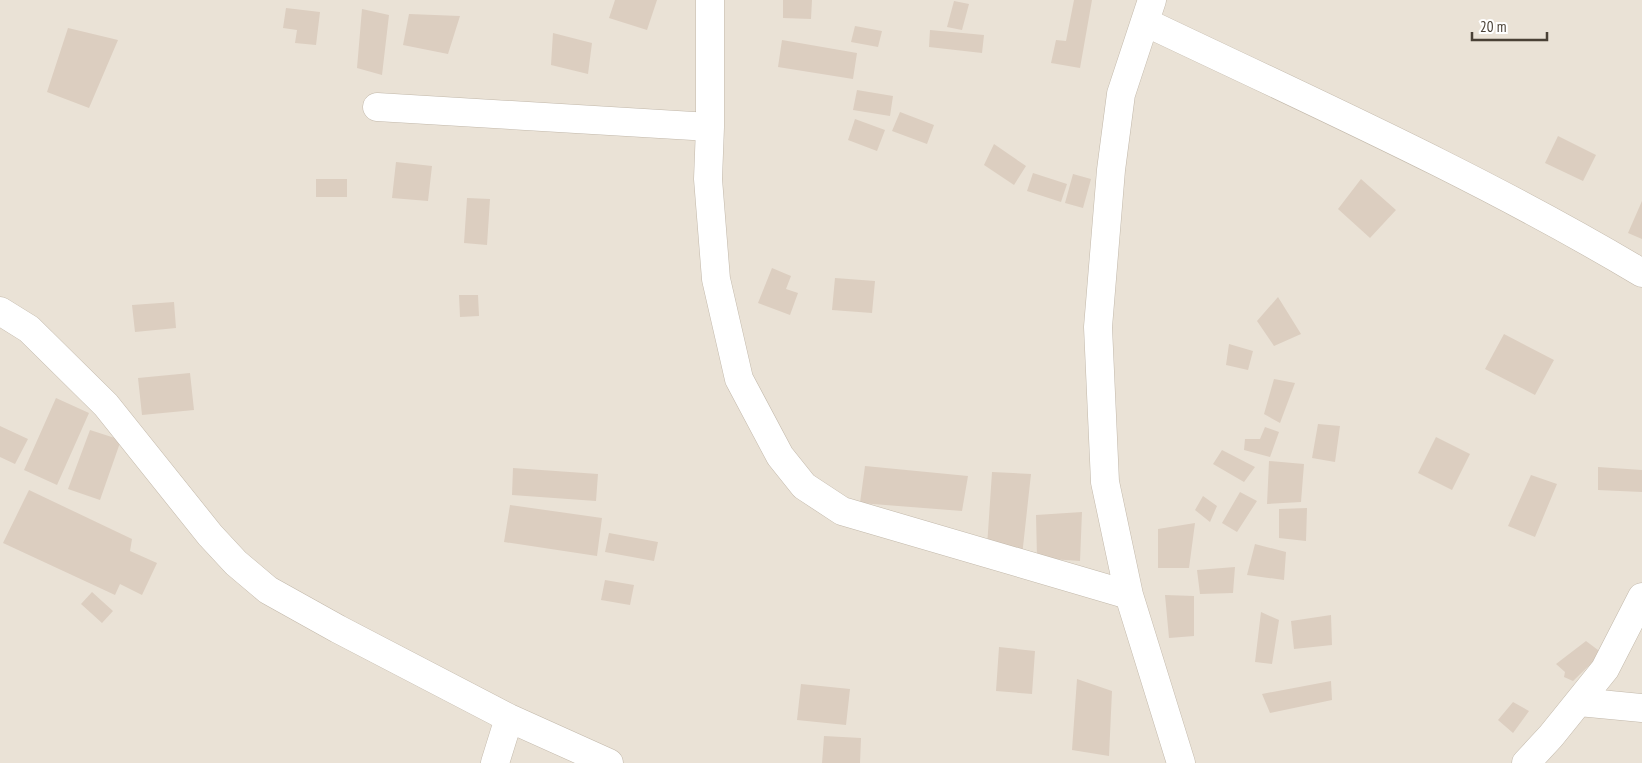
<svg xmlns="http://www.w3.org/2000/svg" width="1642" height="763" font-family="'PT Sans Narrow',sans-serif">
<rect width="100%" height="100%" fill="#f6f1e9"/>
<path fill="#eae2d6" d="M0 0H1642V763H0Z"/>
<path fill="#dccec0" d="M615 0H657L647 30 609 18Z
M783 0H812L811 19 783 18Z
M1074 0H1092L1080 68 1051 63 1056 40 1066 41Z
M954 1 969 4 962 30 947 27Z
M286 8 320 12 316 45 295 43 297 30 283 28Z
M362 9 389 15 382 75 357 68Z
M409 14 460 16 448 54 403 45Z
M855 26 882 31 878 47 851 42Z
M68 28 118 40 89 108 47 92Z
M930 30 984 35 982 53 929 47Z
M553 33 592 43 588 74 551 65Z
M782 40 857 53 853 79 778 67Z
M857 90 893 96 890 116 853 110Z
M900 112 934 125 927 144 892 131Z
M855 119 885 130 877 151 848 140Z
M1558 136 1596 155 1583 181 1545 163Z
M994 144 1026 166 1014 185 984 165Z
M396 162 432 166 428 201 392 198Z
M1033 173 1067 184 1061 202 1027 191Z
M1073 174 1091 179 1083 208 1065 203Z
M316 179H347V197H316Z
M1361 179 1396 210 1370 238 1338 209Z
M467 198 490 199 487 245 464 243Z
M1642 201V239L1628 233Z
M772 268 791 276 786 289 798 293 790 315 758 303Z
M835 278 875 281 872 313 832 310Z
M459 295H478L479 316 460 317Z
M1278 297 1301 334 1274 346 1257 321Z
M174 302 176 328 135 332 132 305Z
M1504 334 1554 360 1535 395 1485 369Z
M1229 344 1253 351 1248 370 1226 365Z
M190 373 194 410 142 415 138 378Z
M1274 379 1295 383 1280 423 1264 414Z
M56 398 89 413 57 485 24 470Z
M1318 424 1340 426 1335 462 1312 458Z
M0 426 28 439 15 464 0 457Z
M1265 427 1279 432 1270 457 1244 450 1245 439H1260Z
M90 430 121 440 100 500 68 489Z
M1436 437 1470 454 1452 490 1418 473Z
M1222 450 1255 467 1244 482 1213 464Z
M1269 461 1304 464 1301 502 1267 504Z
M865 466 968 476 962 511 860 503Z
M1598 467 1642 470V492L1598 490Z
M513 468 598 474 596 501 512 495Z
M992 472 1031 474 1022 556 987 547Z
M1531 475 1557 484 1535 537 1508 526Z
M29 490 132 539 130 551 157 563 142 595 120 584 115 595 3 543Z
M1240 492 1257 501 1237 532 1222 523Z
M1203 496 1217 506 1210 522 1195 510Z
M510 505 602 518 597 556 504 542Z
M1307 508 1306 541 1279 538V509Z
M1082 512 1080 561 1037 558 1036 515Z
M1195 523 1189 568H1158V529Z
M609 533 658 542 654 561 605 552Z
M1255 544 1286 552 1284 580 1247 575Z
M1235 567 1233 593 1200 594 1197 570Z
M605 580 634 585 630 605 601 600Z
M92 592 113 611 102 623 81 604Z
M1165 595 1194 596V636L1169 638Z
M1261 612 1279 620 1272 664 1255 662Z
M1331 615 1332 645 1294 649 1291 621Z
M1586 641 1602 653 1573 681 1564 677 1565 672 1556 664Z
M999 647 1035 651 1032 694 996 691Z
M1077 679 1112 691 1109 756 1072 750Z
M1331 681 1332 700 1270 713 1262 694Z
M801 684 850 689 846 725 797 720Z
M1513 702 1529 711 1513 733 1498 720Z
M824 736 861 738 860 763H822Z"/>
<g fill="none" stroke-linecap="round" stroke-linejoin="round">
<defs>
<path id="street" d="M710 0V127L708 179 716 279 739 379 780 456 804 486 842 511 1129 595
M1152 0 1121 94 1111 170 1098 327 1105 482 1129 595 1181 763
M1145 22C1313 102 1483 178 1642 273
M377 107 710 127
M0 311 29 329 106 405 210 535 236 563 268 590 338 629 509 718 609 763
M1579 702 1642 708
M495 763 509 718
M1526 763 1551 736 1605 669 1642 597"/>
</defs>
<use href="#street" stroke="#c2b8aa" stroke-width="29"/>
<use href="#street" stroke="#fff" stroke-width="28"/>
</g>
<path d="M1472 32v8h75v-8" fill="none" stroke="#4a4136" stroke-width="2.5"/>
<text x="1480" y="32" font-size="15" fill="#4a4136" stroke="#ffffff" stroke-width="4" paint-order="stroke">20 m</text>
</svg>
